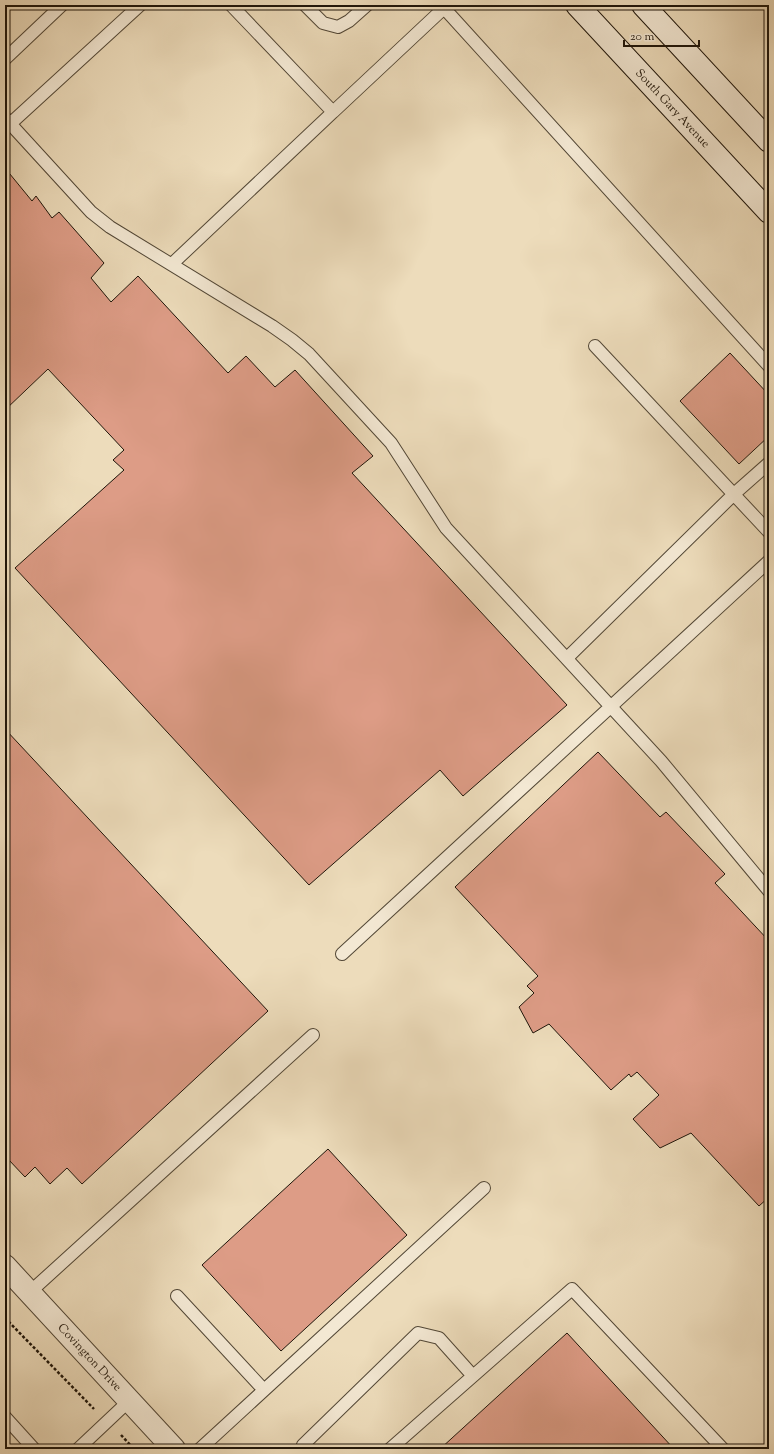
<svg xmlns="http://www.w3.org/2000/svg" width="774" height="1454" font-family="'Sorts Mill Goudy',serif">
<rect width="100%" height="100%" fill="#eddcbb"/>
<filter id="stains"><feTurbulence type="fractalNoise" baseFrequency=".005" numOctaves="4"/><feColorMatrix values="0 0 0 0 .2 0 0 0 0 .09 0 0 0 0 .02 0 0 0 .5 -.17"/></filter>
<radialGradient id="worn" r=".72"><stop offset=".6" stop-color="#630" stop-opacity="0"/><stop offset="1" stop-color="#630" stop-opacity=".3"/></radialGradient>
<path fill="#dd9c86" stroke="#1e150a" d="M5 168 32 201 36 196 52 218 59 212 104 263 91 278 111 302 138 276 228 373 246 356 275 387 295 370 373 456 352 473 567 705 463 796 440 770 309 885 15 568 124 470 113 460 124 450 48 369 5 410Z
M730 353 769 395V436L739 464 680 401Z
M5 729 268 1011 82 1184 67 1168 50 1184 35 1167 25 1177 8 1159 7 1160 5 1158V1136L8 1134 5 1130Z
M598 752 660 817 666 812 725 874 715 883 769 941V949L764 954 769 959V1197L759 1206 691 1133 660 1148 633 1119 659 1095 637 1072 631 1077 629 1074 611 1090 549 1024 533 1033 519 1007 534 993 527 986 538 976 455 887Z
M328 1149 407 1235 281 1351 202 1265Z
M567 1333 674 1449H440Z"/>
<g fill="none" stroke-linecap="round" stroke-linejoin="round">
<defs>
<path id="lane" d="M305 5 323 23 338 27 349 21 367 5
M5 59 62 5
M333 112 444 8 769 366
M5 118 91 212 110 227 272 326 292 340 309 354 391 443 446 528 661 761 769 891
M10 124 140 5
M172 264 333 112 231 5
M595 346 769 532
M567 658 734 494 769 463
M342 954 769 561
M30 1292 313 1035
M177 1296 264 1390
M5 1417 34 1449
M78 1449 130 1400
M200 1449 484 1188
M302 1449 303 1445 418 1333 439 1338 473 1376
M390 1449 572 1289 723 1449"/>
<path id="street" d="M5 1266 174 1449"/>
<path id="secondary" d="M577 5 769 212
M643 5 769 141"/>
</defs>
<use href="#lane" stroke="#524736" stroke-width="14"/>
<use href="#street" stroke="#524736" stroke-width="24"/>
<use href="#secondary" stroke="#1e150a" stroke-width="24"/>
<path stroke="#1e150a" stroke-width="2.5" stroke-dasharray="3 2" stroke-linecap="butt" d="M5 1318 94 1409
M121 1435 134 1449"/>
<use href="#lane" stroke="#f3e8d3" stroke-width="12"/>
<use href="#street" stroke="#f3e8d3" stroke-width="22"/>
<use href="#secondary" stroke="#f3e8d3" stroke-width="22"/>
</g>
<g text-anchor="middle" stroke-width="3" stroke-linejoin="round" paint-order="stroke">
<g font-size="12" fill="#1e150a" stroke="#f3e8d3">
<text transform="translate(673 108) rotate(47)" y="4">South Gary Avenue</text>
<text transform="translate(90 1357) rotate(47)" y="4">Covington Drive</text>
</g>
</g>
<rect width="774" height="1454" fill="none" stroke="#eddcbb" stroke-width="20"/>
<rect x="6" y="6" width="762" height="1442" fill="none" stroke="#1e150a" stroke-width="2"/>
<rect x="10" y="10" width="754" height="1434" fill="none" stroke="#1e150a"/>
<path d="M624 40v6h75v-6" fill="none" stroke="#1e150a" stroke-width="2"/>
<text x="630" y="40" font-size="12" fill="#1e150a" stroke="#f3e8d3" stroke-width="3" paint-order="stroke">20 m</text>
<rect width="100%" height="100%" filter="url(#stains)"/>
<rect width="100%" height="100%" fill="url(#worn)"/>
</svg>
